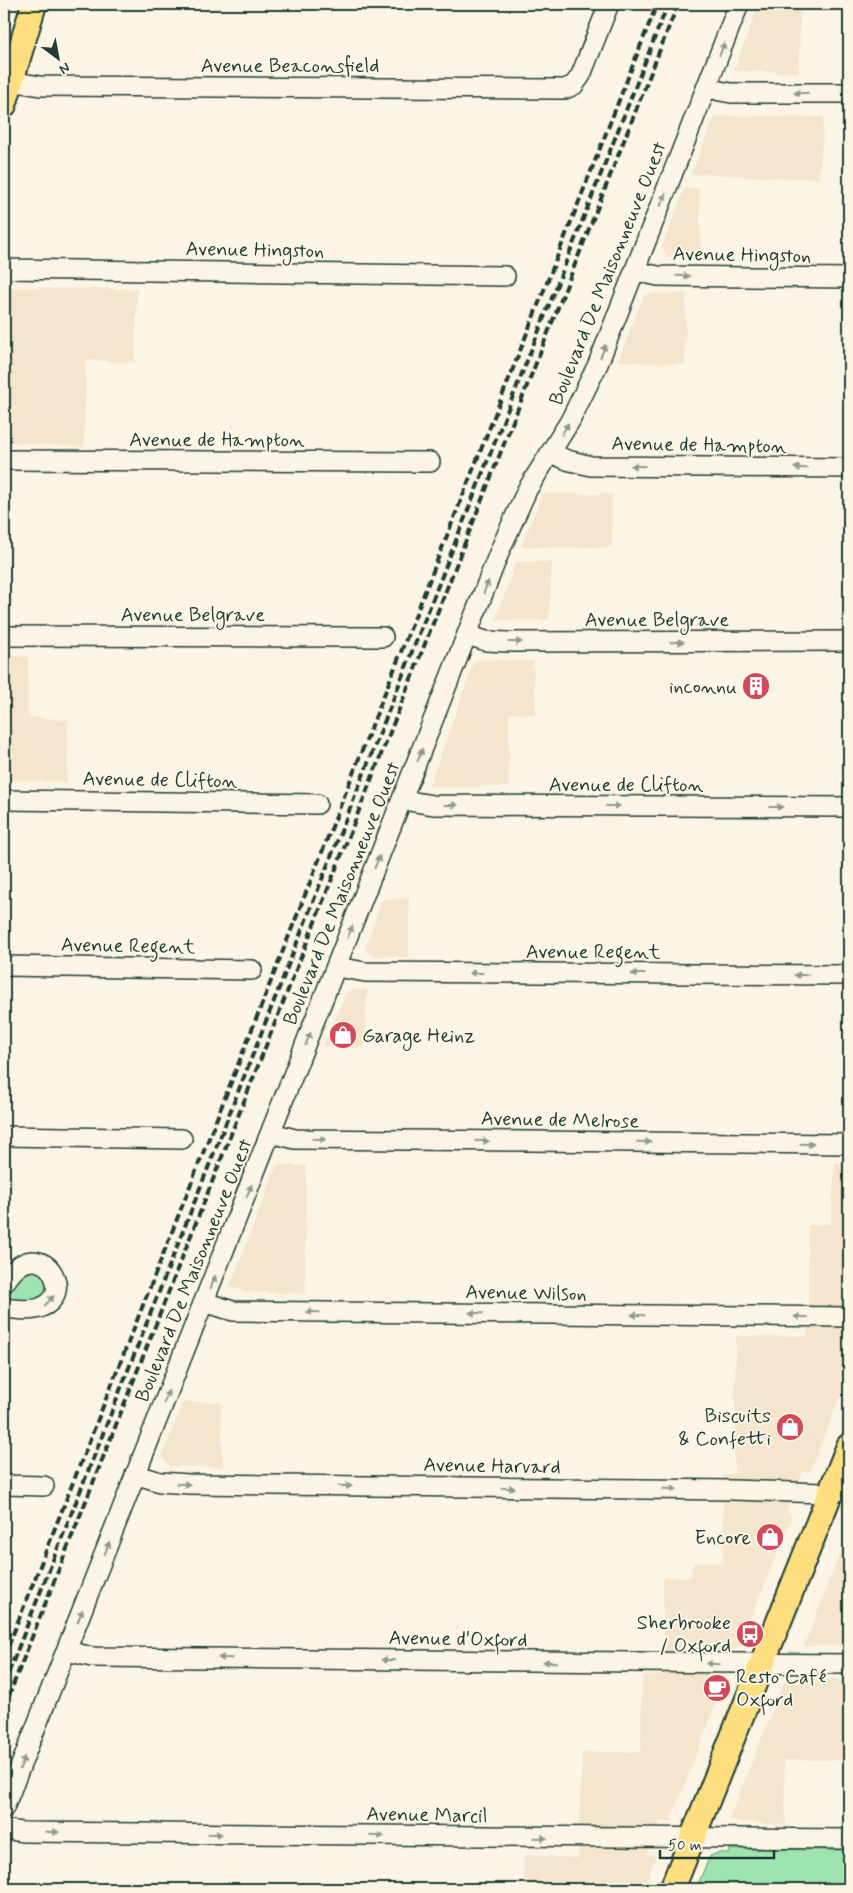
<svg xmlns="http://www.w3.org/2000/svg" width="853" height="1893" font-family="Mynerve,sans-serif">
<rect width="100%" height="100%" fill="#fcf5e5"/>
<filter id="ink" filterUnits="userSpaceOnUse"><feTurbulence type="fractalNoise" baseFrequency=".02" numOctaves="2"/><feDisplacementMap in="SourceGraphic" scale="10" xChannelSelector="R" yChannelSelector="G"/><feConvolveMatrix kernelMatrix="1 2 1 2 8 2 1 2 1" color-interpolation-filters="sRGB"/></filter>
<g filter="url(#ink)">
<path fill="#f4e5cc" d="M759 4H800L799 72 734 71Z
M715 116 824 117 819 179 691 174Z
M685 188H699L701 258 667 257 662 247Z
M7 288 137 289 135 362 86 360 84 447 4 442V311Z
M686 293 685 365 618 361 644 295Z
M542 494H612V547H521Z
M516 562H552L549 620H495Z
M4 656 28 657V717L68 720 67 782 4 780Z
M475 660 533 661 536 715 509 713V787L429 786Z
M409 898V957L374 956 365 949 382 899Z
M367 990 365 1048 323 1046 347 991Z
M835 1163H849V1374L810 1472H803L787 1511 792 1517 738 1649H731L718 1677 724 1683 670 1822H661L646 1854 656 1856 643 1889H524V1855L578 1858 582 1752H641L642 1676 663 1675V1577H691L693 1563H723V1474H734L736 1336H808V1225L831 1224Z
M277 1165 306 1166 305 1294 245 1292 230 1286Z
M183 1402H221L223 1467 170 1466 162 1457Z
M849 1530V1646H804Z
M785 1679H849V1760H784L786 1826 729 1820Z"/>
<path fill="#9fe3af" stroke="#5f9072" d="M36 1270 40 1272 48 1282 46 1295 38 1301H9L7 1295 24 1272Z
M730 1849 849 1850V1889H696L710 1856 717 1853H730Z"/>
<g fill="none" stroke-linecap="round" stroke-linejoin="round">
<defs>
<path id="minor" d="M10 81 40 86 565 89 574 85 581 75 609 4
M707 87 720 91 731 93H849
M4 269 505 276
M635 271 658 276 849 278
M551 453 567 460 591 466 849 468
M4 460 430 462
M467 635 486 641 508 642 849 641
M4 636 383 637
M4 800 317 804
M403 800 433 805 849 807
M4 966 252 970
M337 967 365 972 849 975
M271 1133 295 1139 849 1144
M4 1136 182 1139
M4 1283C9 1276 14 1268 22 1264 50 1249 72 1295 42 1307 32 1312 15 1309 4 1308
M204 1302 233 1311 849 1317
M135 1474 160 1482 189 1484 733 1490 823 1493 849 1489
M4 1485 44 1486
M67 1651 92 1657 849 1664
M4 1808 501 548 527 490 570 421 598 364 739 4
M4 1829 22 1832 849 1839"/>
<path id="major" d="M4 105 34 4
M672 1889 849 1446"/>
</defs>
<use href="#minor" stroke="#1f3d34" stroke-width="22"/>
<use href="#major" stroke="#1f3d34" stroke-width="28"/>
<use href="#minor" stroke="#fcf5e5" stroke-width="19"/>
<use href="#major" stroke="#fddf80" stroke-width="24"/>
<path stroke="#1f3d34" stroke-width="4" stroke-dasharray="8 4" stroke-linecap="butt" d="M4 1657 657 4
M4 1684 668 4
M4 1708 678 4"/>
</g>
<defs><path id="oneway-solid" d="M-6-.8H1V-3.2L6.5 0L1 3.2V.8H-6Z" transform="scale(1.25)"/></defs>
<g fill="#8e998c">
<use href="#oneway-solid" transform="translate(722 49) rotate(-69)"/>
<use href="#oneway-solid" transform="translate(801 93) rotate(180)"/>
<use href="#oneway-solid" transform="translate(663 200) rotate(-68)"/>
<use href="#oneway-solid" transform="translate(683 276) rotate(1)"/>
<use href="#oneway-solid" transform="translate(603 351) rotate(-68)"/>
<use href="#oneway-solid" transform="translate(565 429) rotate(-60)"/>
<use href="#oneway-solid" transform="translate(638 466) rotate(-179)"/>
<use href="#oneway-solid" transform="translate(801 468) rotate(-179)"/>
<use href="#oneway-solid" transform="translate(486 587) rotate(-69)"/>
<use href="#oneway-solid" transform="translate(515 642)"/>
<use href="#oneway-solid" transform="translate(677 642) rotate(-1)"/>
<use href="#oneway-solid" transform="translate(420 755) rotate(-69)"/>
<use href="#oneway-solid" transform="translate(451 805)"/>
<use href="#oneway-solid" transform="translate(613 806)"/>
<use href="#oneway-solid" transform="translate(776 807)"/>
<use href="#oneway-solid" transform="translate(377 862) rotate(-68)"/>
<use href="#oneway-solid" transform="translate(350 932) rotate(-69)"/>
<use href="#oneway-solid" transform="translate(476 973) rotate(-180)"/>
<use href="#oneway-solid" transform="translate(638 974) rotate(-180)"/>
<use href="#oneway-solid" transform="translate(801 975) rotate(-180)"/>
<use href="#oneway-solid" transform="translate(308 1039) rotate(-68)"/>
<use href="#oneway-solid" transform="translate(319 1139) rotate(1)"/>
<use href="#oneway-solid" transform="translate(482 1141) rotate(1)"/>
<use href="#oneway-solid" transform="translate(644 1142) rotate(1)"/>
<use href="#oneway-solid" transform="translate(807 1144) rotate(1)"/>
<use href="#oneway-solid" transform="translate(249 1191) rotate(-68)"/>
<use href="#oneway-solid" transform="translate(213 1282) rotate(-68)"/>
<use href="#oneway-solid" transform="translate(49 1301) rotate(-47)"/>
<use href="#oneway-solid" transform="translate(313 1312) rotate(-179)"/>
<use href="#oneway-solid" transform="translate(476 1313) rotate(-179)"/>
<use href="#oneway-solid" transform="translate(638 1315) rotate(-179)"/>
<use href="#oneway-solid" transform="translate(801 1317) rotate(-179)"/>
<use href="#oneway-solid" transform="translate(166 1397) rotate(-68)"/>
<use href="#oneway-solid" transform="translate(183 1484) rotate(2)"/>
<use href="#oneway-solid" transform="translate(345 1486) rotate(1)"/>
<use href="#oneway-solid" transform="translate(508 1488) rotate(1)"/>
<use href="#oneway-solid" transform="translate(670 1489) rotate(1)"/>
<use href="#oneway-solid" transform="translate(107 1548) rotate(-69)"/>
<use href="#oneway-solid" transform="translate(80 1616) rotate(-69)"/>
<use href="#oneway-solid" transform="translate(225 1658) rotate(-179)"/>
<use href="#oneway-solid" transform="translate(388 1660) rotate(-179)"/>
<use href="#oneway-solid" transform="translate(550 1662) rotate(-179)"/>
<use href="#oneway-solid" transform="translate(713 1664) rotate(-179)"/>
<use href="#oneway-solid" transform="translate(22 1763) rotate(-69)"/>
<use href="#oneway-solid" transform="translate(52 1832) rotate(1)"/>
<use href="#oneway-solid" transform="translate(215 1834) rotate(1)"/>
<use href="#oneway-solid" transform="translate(377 1836) rotate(1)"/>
<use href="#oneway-solid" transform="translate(540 1838) rotate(1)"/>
</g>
</g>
<defs>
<symbol id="building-disc" viewBox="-11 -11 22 22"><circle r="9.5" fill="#d1495b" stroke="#fcf5e5"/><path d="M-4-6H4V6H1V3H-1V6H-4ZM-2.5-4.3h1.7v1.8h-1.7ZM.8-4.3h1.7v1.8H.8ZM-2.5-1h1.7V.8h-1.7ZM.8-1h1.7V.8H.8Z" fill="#fff"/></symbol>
<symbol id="shop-disc" viewBox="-11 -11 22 22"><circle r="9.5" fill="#d1495b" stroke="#fcf5e5"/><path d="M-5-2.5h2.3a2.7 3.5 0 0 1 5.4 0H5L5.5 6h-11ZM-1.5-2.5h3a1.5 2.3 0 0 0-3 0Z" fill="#fff"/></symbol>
<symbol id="bus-disc" viewBox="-11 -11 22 22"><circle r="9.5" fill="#d1495b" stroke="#fcf5e5"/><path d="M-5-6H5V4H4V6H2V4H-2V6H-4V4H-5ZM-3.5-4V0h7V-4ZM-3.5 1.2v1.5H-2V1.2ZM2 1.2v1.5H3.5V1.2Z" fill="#fff"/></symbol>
<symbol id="cafe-disc" viewBox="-11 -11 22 22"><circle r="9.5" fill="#d1495b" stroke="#fcf5e5"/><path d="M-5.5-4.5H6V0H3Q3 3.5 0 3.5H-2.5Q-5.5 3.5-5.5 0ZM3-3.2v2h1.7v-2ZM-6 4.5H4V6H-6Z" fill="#fff"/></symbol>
</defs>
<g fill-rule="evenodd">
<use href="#building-disc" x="740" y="670" width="32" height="32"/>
<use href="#shop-disc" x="327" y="1019" width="32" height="32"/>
<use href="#shop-disc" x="774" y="1411" width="32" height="32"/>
<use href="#shop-disc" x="754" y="1521" width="32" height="32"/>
<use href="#bus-disc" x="734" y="1618" width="32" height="32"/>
<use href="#cafe-disc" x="701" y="1672" width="32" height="32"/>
</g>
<g text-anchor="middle" stroke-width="4" stroke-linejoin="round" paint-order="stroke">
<g font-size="20" fill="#1f3d34" stroke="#fcf5e5">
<text x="290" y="72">Avenue Beaconsfield</text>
<text transform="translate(255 249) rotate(1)" y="7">Avenue Hingston</text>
<text transform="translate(742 254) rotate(1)" y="7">Avenue Hingston</text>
<text transform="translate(607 273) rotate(-68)" y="7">Boulevard De Maisonneuve Ouest</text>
<text x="217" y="446">Avenue de Hampton</text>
<text transform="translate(699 444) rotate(1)" y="7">Avenue de Hampton</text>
<text x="193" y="621">Avenue Belgrave</text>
<text x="657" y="626">Avenue Belgrave</text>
<text transform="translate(160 779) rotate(1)" y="7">Avenue de Clifton</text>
<text x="626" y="791">Avenue de Clifton</text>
<text transform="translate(341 893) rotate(-68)" y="7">Boulevard De Maisonneuve Ouest</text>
<text transform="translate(128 945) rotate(1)" y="7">Avenue Regent</text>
<text x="593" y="958">Avenue Regent</text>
<text transform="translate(560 1119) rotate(1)" y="7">Avenue de Melrose</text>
<text transform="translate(193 1270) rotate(-68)" y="7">Boulevard De Maisonneuve Ouest</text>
<text transform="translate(526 1292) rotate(1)" y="7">Avenue Wilson</text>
<text transform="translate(492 1465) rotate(1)" y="7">Avenue Harvard</text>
<text transform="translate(458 1638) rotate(1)" y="7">Avenue d'Oxford</text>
<text transform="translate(427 1814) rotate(1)" y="7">Avenue Marcil</text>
</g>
<g font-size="20" fill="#1f3d34" stroke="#fcf5e5" text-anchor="end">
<text x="737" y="693">inconnu</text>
<text x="362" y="1042" text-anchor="start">Garage Heinz</text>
<text x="771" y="1422">Biscuits<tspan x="771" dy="23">&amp; Confetti</tspan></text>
<text x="751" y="1544">Encore</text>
<text x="731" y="1629">Sherbrooke<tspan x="731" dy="23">/ Oxford</tspan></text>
<text x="736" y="1683" text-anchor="start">Resto Café<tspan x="736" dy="23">Oxford</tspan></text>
</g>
</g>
<rect width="853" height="1893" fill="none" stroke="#fcf5e5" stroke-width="20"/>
<rect x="10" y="10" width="833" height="1873" fill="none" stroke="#1f3d34" stroke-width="2" filter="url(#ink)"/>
<g transform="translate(58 58) rotate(148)" stroke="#fcf5e5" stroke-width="4" paint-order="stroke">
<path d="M0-4L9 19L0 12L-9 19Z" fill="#1f3d34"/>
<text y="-8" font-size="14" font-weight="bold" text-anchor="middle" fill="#1f3d34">N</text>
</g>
<path d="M660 1850v8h114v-8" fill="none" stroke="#1f3d34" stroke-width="2.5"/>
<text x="668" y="1850" font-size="15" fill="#1f3d34" stroke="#fcf5e5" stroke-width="4" paint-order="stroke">50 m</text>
</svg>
